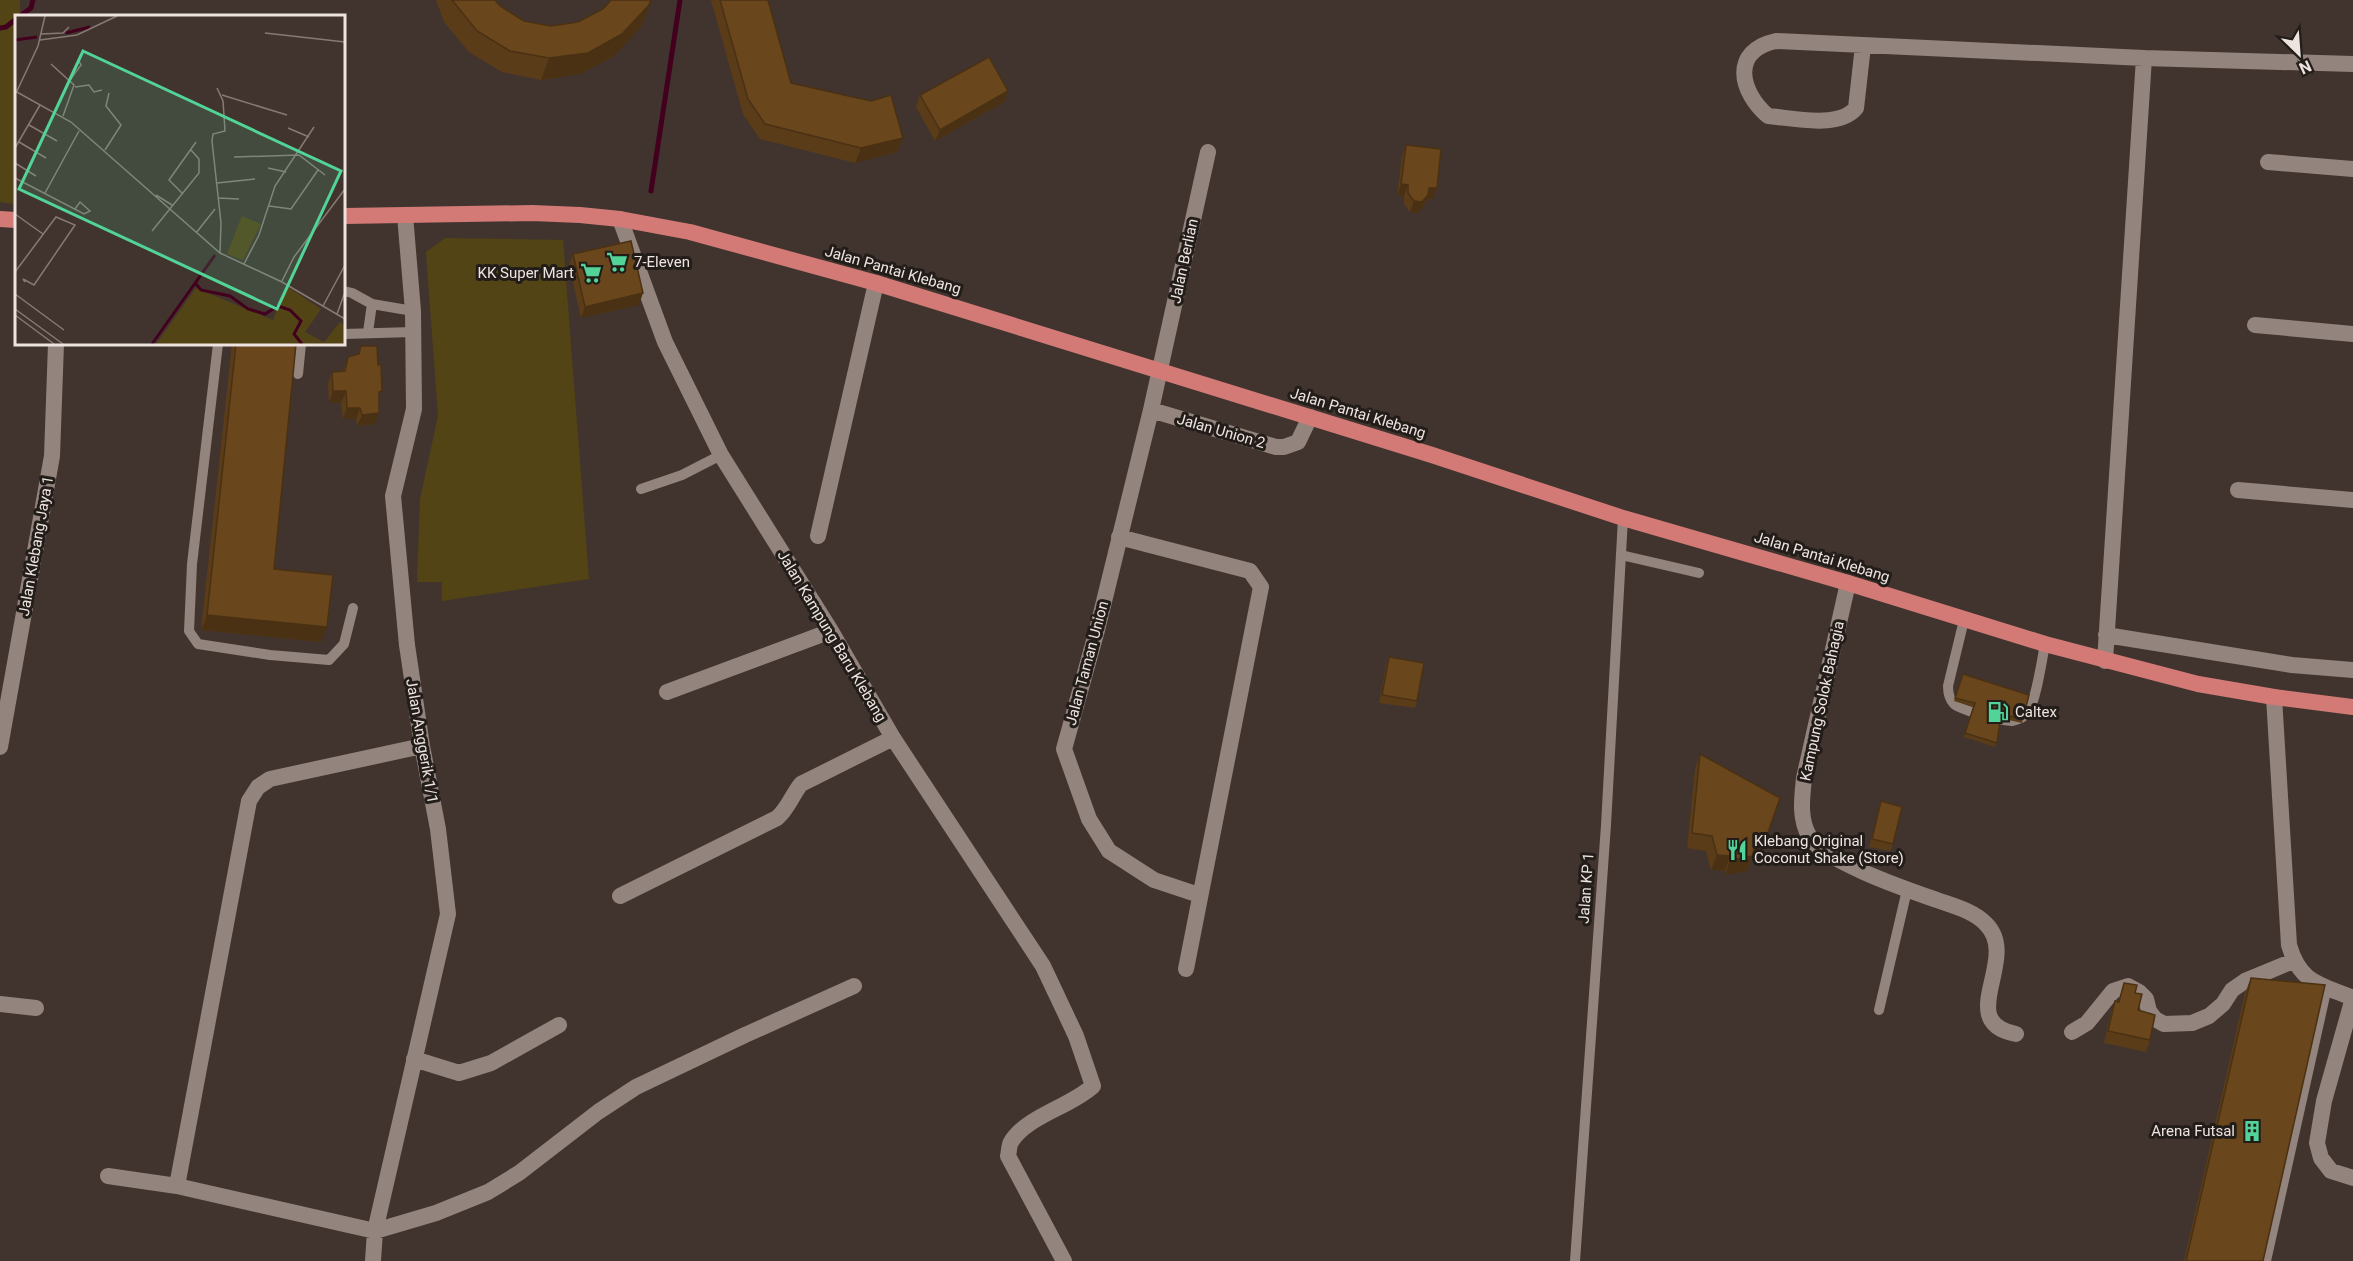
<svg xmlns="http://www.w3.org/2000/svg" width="2353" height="1261" font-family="Roboto,sans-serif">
<rect width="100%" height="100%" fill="#41342e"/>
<path fill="#534416" d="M0 0H20V16H16V101L13 204 0 202Z
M445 238 563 240 589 579 442 601V582H417L420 499 438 416 426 252Z"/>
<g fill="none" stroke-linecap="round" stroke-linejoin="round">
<path stroke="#42001e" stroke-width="5" d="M20 16 31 8 33 0
M0 28 6 27 16 19
M651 191 680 0"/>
<path stroke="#93847d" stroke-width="10" d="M344 291 352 293 372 304 368 332
M372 304 413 311
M344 334 413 332
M218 344 192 564 189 631 198 644 270 655 329 660 344 644 353 608
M298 374 301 344
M641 489 682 475 721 455
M1621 555 1699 573
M1964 620 1948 686C1948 692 1949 699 1954 704 1960 710 2002 721 2012 721 2017 720 2025 717 2028 712 2036 701 2042 660 2045 644
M1879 1010 1907 890
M1575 1261 1606 825 1623 518
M2266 1261 2327 987"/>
<path stroke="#93847d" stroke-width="16" d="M1863 46 1856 108C1839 129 1792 118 1768 116 1740 92 1730 51 1776 41L2144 58 2353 64
M2268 162 2353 169
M620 219 665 342 721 455 831 631 893 738 1043 966 1076 1036 1093 1086C1070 1107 1027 1116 1011 1142 1009 1145 1009 1152 1008 1156L1064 1261
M2255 325 2353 334
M1151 410 1276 447H1284L1298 442 1310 417
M2238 490 2353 500
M818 536 876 283
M1119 537 1250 571 1261 587 1186 969
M1848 583 1804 778C1802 798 1799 818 1809 836 1820 860 1911 891 1937 900 1954 906 1974 911 1986 924 2021 959 1953 1022 2016 1034
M2106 635 2292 665 2353 670
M2105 661 2144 58
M667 692 831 631
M2274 697 2289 945C2300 983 2319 984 2353 998
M0 747 52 456 56 344
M1199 895 1154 880 1109 851 1089 819 1064 749 1097 630 1151 410 1208 152
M620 896 777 818C788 809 792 795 801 784L893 738
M2353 998 2324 1101 2317 1143 2321 1158 2331 1171 2353 1178
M0 1004 36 1008
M2072 1032 2087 1023 2113 991 2128 986 2139 992 2146 999 2149 1011 2155 1019 2164 1024 2192 1023 2209 1016 2223 1004 2232 990 2245 981 2293 961
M414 1059 459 1073 491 1063 559 1025
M108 1176 177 1186 375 1231 436 1213 488 1192 519 1173 598 1112 636 1087 745 1035 854 986
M177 1186 249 801 258 787 270 779 422 746
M373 1261 375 1231 448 914 438 829 422 746 407 645 393 496 414 409 413 311 405 215"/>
<path stroke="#d37a76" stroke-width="16" d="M344 216 532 213 580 215 620 219 690 232 876 283 1432 455 1623 518 1848 583 2045 644 2198 684 2274 697 2353 707
M0 219 16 220"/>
</g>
<path fill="#5a3c18" d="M436 0H495L500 6 524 21 551 26 578 22 603 9 611 0H652L641 27 614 56 580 74 541 80 502 72 469 52 444 22Z
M711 0H768L791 83 897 152 855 163 760 139 743 114Z
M1008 91 1004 102 935 141 916 107 920 95Z
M1406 145 1437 188 1433 199H1427L1424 206 1418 213 1410 212 1404 204V196H1397L1402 156Z
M573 254 639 305 581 318 569 265Z
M232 344H296L274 569 321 642 201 630Z
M361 346 379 398 375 424 357 426 356 419H343L341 403 329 402 328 384 332 372 343 371 348 357 358 355Z
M1389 657 1417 701 1415 708 1379 703 1386 665Z
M1963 674 2023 719 2022 723 2000 718 1995 747 1964 737 1973 707 1954 701Z
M1700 754 1759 859 1751 860 1747 871 1725 875V871L1711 870 1706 851 1687 848 1695 769Z
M1881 801 1893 844 1890 851 1869 847Z
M2251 978 2263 1261H2184L2245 993Z
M2124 983 2135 993 2138 1010 2150 1040 2146 1052 2104 1043 2111 1012 2115 1001 2118 1002Z"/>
<path fill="#4a3114" d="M651 0H652L641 27 614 56 580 74 541 80 549 58Z
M1008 91 1004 102 935 141 940 130Z
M903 138 897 152 855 163 861 148Z
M1401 184 1408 185 1404 196H1397Z
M1429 188H1437L1433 199H1427L1424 206 1418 213 1410 212 1414 201Z
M643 293 639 305 581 318 585 307Z
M333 391H346L341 403 329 402Z
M347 408H360L356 419H343Z
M379 413 375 424 357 426 362 415Z
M207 615 327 627 321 642 201 630Z
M1764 844 1759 859 1751 860 1747 871 1725 875 1730 860 1754 846Z
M1717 855 1730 856 1725 871 1711 870Z"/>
<path fill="#69461c" stroke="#4a3114" stroke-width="1.5" d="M452 0H495L500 6 524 21 551 26 578 22 603 9 611 0H651L649 5 622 34 588 53 549 58 510 51 477 31Z
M720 0H768L791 83 871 101 891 95 903 138 861 148 765 124 748 99Z
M989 57 1008 91 940 130 920 95Z
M1406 145 1441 149 1437 188H1429L1428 195 1422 202 1414 201 1408 193V185L1401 184Z
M631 241 643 293 585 307 573 254Z
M236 344H296L274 569 333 575 327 627 207 615Z
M361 346H377L378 365 381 364 382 391 379 392V413L362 415 360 408H347L346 391H333L332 372 345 371 348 357 359 354Z
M1389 657 1424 663 1417 701 1382 695Z
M1963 674 2029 695 2023 719 2001 714 1997 743 1965 733 1975 703 1955 698Z
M1700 754 1780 798 1764 844 1754 846 1753 856 1730 860V856L1717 855 1712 836 1692 833Z
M1881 801 1902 807 1893 844 1872 839Z
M2251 978 2325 985 2263 1261H2186Z
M2124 983 2137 985 2135 993 2142 994 2138 1010 2155 1015 2150 1040 2108 1031 2115 1001 2119 1002Z"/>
<defs>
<symbol id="supermarket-bare" viewBox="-9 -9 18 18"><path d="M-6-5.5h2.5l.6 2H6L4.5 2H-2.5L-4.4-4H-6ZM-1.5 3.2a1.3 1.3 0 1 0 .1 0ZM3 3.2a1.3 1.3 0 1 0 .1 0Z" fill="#52d397" stroke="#231d1a" stroke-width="2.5" paint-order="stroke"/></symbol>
<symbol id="fuel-bare" viewBox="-9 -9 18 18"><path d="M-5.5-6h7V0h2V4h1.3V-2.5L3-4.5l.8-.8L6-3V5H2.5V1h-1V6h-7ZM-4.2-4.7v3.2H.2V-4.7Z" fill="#52d397" stroke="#231d1a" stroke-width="2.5" paint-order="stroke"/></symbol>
<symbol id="restaurant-bare" viewBox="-9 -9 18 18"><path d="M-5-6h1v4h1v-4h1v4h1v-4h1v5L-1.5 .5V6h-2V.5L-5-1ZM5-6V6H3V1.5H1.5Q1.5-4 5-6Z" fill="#52d397" stroke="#231d1a" stroke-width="2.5" paint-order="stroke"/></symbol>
<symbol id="building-bare" viewBox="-9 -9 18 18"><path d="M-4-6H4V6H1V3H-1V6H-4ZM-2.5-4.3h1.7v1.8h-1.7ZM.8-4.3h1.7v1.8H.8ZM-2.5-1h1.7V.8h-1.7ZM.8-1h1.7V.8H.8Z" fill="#52d397" stroke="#231d1a" stroke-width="2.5" paint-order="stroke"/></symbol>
</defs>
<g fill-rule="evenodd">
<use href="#supermarket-bare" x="602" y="247" width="30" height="30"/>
<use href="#supermarket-bare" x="576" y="258" width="30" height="30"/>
<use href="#fuel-bare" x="1983" y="697" width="30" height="30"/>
<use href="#restaurant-bare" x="1722" y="835" width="30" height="30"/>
<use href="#building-bare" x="2237" y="1116" width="30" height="30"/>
</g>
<g text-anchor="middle" stroke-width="6" stroke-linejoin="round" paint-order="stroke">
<g font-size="15" fill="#ede4e0" stroke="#231d1a">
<text transform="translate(1184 261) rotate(-78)" y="5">Jalan Berlian</text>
<text transform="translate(893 270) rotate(16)" y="5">Jalan Pantai Klebang</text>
<text transform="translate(1358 413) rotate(17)" y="5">Jalan Pantai Klebang</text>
<text transform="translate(1221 431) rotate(16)" y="5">Jalan Union 2</text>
<text transform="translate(36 546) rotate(-80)" y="5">Jalan Klebang Jaya 1</text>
<text transform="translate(1822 557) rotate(17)" y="5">Jalan Pantai Klebang</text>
<text transform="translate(832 636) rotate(59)" y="5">Jalan Kampung Baru Klebang</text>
<text transform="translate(1087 663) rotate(-75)" y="5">Jalan Taman Union</text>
<text transform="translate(1822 701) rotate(-78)" y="5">Kampung Solok Bahagia</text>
<text transform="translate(422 741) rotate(80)" y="5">Jalan Anggerik 1/1</text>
<text transform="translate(1586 888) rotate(-86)" y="5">Jalan KP 1</text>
</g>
<g font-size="15" fill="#ede4e0" stroke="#231d1a" text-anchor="start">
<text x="634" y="267">7-Eleven</text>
<text x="574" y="278" text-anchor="end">KK Super Mart</text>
<text x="2015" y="717">Caltex</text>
<text x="1754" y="846">Klebang Original<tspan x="1754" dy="17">Coconut Shake (Store)</tspan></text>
<text x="2235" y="1136" text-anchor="end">Arena Futsal</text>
</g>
</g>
<g transform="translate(15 15)">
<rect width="330" height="330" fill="#41342e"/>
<path d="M227 201 246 209 228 245 212 239ZM271 271 306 294 290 317 309 327 325 307 330 310V329H141L181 273 258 305Z" fill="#534416"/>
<path fill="none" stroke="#42001e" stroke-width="3" d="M51 18 75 12M0 25 22 22M181 269 186 275 215 281 233 294 250 299 263 291 275 295 286 306 279 319 287 329M137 329 200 240"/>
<path fill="none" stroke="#867a75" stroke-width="1.5" d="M250 18 330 27M26 19 48 18 54 12M25 25 62 20 102 1M36 49 59 70 48 101M55 65 66 50 63 44M60 72 74 70 79 77 87 75M202 73 208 86 210 116 198 119 197 126 206 208 205 238M0 76 56 107 205 238 267 267 330 304M2 76 23 31 30 1M207 80 272 100M14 110 42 126M273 113 294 122M4 127 31 143M0 133 25 90M90 135 106 110 91 91 94 78M219 142 284 140 310 160M0 148 21 161M253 153 271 157M0 163 69 199 75 196 65 187 60 194M202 168 240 164M30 178 64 116M167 178 154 165 181 127M141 180 157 190M203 183 224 184M254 191 276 194 303 155M0 199 28 219M137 216 184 158V144L176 135M181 218 200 194M229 249 244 220 260 171 299 112M0 257 41 202 60 210 19 270 8 264 10 267M267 266 279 242 330 174M0 279 49 315M308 291 330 250M0 294 48 329M322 299 330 277M0 300 39 329"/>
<path fill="#52d397" fill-opacity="0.15" stroke="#52d397" stroke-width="3" d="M68 36 326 156 262 294 4 174Z"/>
<rect width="330" height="330" fill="none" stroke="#ede4e0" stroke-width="3"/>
</g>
<g transform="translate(2299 54) rotate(155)" stroke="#231d1a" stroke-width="4.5" paint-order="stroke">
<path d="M0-4.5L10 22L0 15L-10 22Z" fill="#ede4e0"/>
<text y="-9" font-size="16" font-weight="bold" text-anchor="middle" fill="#ede4e0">N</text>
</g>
</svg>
